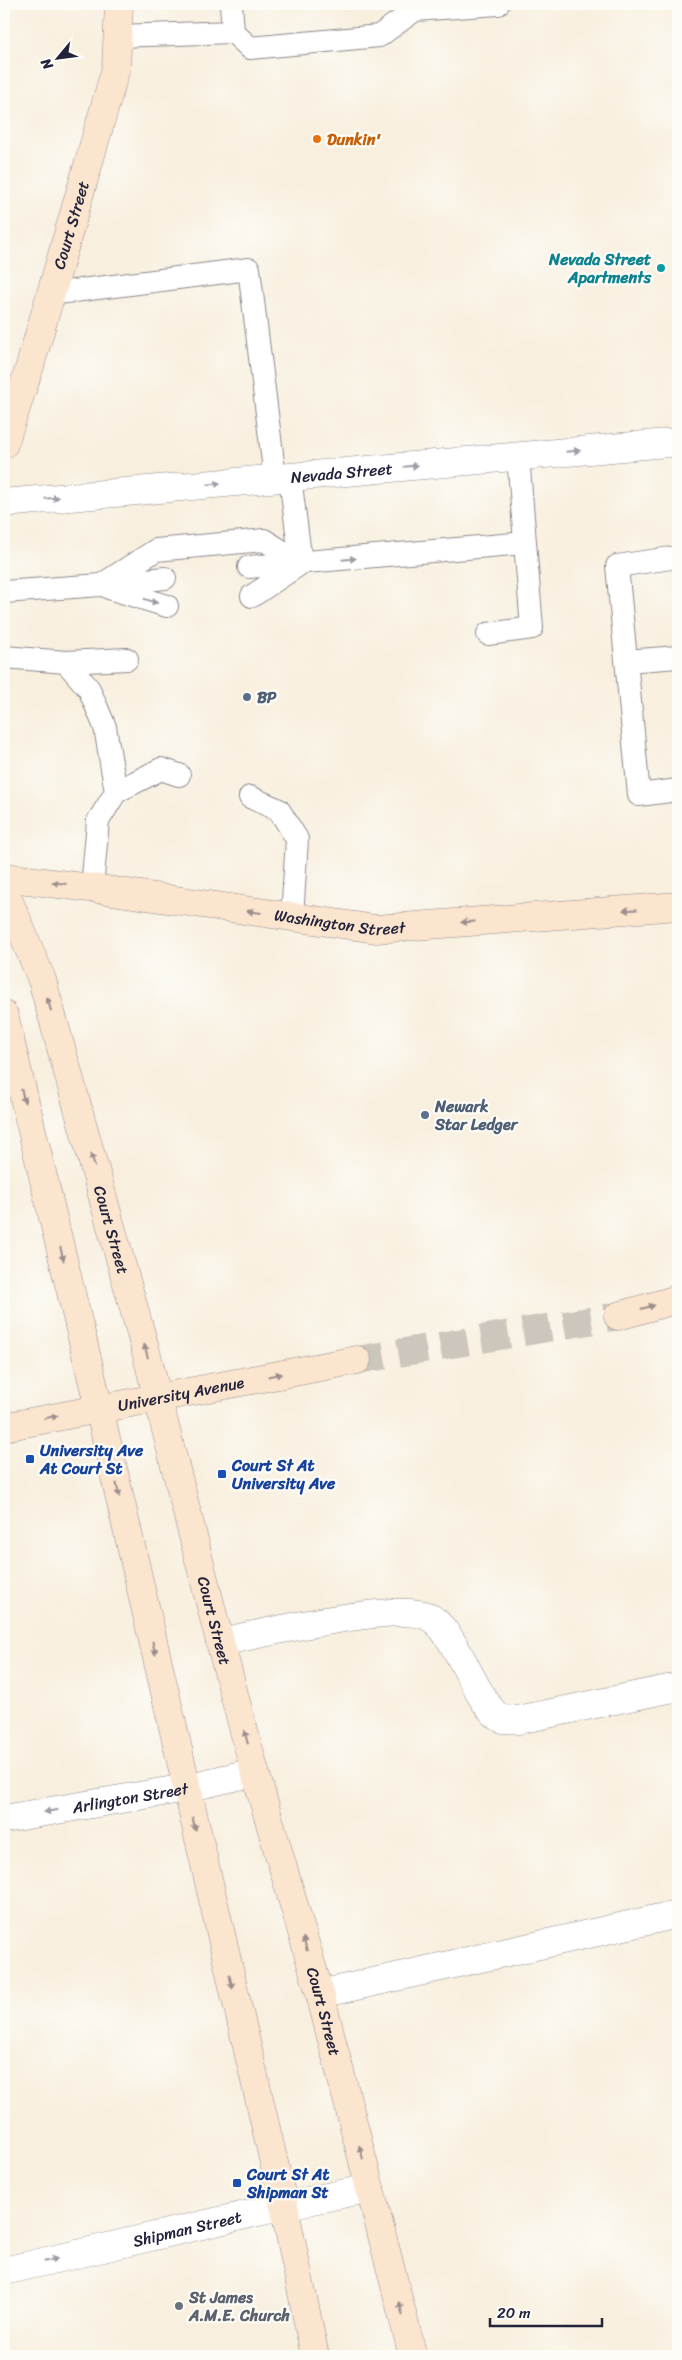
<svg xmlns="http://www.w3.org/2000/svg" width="682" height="2360" font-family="Sriracha,sans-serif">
<rect width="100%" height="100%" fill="#fdfcf7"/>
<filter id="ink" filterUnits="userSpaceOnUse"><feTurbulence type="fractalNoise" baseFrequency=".02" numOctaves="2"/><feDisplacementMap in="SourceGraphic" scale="10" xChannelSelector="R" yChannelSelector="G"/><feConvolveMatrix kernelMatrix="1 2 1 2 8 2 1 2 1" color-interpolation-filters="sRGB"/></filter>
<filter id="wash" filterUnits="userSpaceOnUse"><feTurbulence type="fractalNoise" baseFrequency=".0096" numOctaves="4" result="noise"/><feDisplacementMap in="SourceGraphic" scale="20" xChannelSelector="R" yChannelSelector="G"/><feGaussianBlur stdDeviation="1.12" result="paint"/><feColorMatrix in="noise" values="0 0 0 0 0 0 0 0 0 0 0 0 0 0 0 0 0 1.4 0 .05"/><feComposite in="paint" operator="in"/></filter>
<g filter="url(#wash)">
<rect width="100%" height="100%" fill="#f8efde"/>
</g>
<g filter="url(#ink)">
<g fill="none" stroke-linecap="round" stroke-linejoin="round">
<path stroke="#cdc6bd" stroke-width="28" stroke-dasharray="28 14" stroke-linecap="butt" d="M357 1360 618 1316"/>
<defs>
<path id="lane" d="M233 32 250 48 379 36 415 10 498 4
M118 36 233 32 231 4
M50 294 249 269 275 478
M290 477 301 563
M678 557 617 566 639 795 678 790
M249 567 524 543
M101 585 156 550 264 540 301 563
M109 588 167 606
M4 592 101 585 165 578
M252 596 300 564
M488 634 532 628 518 456
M4 657 66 662 89 689 105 727 116 792
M626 661 678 657
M66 662 127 659
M250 797 279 810 297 839 292 917
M92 888 98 821 116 792 161 769 179 775"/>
<g id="street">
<path id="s1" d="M4 503 678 442"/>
<path d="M220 1642C261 1634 395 1602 427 1616 457 1628 477 1710 503 1719 507 1720 514 1719 518 1720L678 1687"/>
<path id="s2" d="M4 1819 186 1788 255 1772"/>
<path d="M320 1994 678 1914"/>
<path id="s3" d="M4 2271 284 2206 370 2188"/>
</g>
<g id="secondary">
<path id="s4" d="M4 444 30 366 116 68 119 4"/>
<path id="s5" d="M4 877 106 890 376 929 678 906"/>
<path id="s6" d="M4 889 42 980 145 1348 220 1642 255 1772 320 1994 413 2356"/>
<path d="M4 1015 99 1408 284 2206 315 2356"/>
<path d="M618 1316 678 1299"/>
<path id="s7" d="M4 1427 357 1360"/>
</g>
</defs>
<use href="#lane" stroke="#8d888c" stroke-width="24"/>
<use href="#street" stroke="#8d888c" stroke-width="29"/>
<use href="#secondary" stroke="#8d888c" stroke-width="29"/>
<use href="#lane" stroke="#fff" stroke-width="22"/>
<use href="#street" stroke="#fff" stroke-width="28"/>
<use href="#secondary" stroke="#fce5cf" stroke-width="28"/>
</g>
<defs><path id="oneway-solid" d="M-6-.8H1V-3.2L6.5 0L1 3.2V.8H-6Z" transform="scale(1.25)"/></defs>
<g fill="#9c9ca7">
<use href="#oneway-solid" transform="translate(573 451) rotate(-5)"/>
<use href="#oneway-solid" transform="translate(411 466) rotate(-5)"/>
<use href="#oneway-solid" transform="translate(214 484) rotate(-5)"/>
<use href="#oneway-solid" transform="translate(52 498) rotate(-5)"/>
<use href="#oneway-solid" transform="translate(349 559) rotate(-5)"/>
<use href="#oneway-solid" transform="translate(151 601) rotate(18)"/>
<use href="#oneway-solid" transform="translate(51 1811) rotate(170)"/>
<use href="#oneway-solid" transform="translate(51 2260) rotate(-13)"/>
</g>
<g fill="#9a8d8c">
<use href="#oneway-solid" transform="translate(59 883) rotate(-173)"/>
<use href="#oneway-solid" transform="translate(630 910) rotate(176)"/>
<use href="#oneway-solid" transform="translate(254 912) rotate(-172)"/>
<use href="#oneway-solid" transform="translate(468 922) rotate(176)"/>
<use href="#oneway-solid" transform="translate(49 1004) rotate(-106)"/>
<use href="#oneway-solid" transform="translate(23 1096) rotate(76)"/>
<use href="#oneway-solid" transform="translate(93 1160) rotate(-106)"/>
<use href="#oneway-solid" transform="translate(62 1254) rotate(76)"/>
<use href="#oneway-solid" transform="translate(648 1307) rotate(-15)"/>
<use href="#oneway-solid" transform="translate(146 1351) rotate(-105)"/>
<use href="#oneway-solid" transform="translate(275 1375) rotate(-11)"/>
<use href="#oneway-solid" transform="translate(51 1417) rotate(-11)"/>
<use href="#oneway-solid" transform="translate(118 1490) rotate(77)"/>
<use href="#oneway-solid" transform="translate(154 1648) rotate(77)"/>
<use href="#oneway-solid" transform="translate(246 1737) rotate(-105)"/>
<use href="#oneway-solid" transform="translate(194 1824) rotate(77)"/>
<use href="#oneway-solid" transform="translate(305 1944) rotate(-106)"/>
<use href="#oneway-solid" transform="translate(231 1982) rotate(77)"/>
<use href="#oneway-solid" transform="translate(361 2152) rotate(-105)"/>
<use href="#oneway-solid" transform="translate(401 2309) rotate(-104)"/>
</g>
</g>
<circle fill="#e8710a" stroke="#fdfcf7" stroke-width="2" cx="317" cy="139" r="5"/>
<circle fill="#0f9aa8" stroke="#fdfcf7" stroke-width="2" cx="661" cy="268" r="5"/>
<g fill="#5c6f8a" stroke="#fdfcf7" stroke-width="2">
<circle cx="247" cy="697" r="5"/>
<circle cx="425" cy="1115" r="5"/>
</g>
<g fill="#1a4fb4" stroke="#fdfcf7" stroke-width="2">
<rect x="25" y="1454" width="10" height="10" rx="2.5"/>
<rect x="217" y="1469" width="10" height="10" rx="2.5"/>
<rect x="232" y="2178" width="10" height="10" rx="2.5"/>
</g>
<circle fill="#6b7280" stroke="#fdfcf7" stroke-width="2" cx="179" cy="2306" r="5"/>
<g text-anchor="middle" stroke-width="4.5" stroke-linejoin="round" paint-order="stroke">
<g font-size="16" font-weight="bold" fill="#c56008" stroke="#fdfcf7" text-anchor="start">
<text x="327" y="145">Dunkin'</text>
</g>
<g font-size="16" fill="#22223b" stroke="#fdfcf7">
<text dy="6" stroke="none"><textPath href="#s4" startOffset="229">Court Street</textPath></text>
<text dy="6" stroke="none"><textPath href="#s1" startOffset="339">Nevada Street</textPath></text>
<text dy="6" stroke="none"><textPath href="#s5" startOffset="339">Washington Street</textPath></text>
<text dy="6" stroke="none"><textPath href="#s6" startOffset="358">Court Street</textPath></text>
<text dy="6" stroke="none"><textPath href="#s7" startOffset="180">University Avenue</textPath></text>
<text dy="6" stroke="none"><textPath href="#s6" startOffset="762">Court Street</textPath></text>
<text dy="6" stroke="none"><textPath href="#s2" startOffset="128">Arlington Street</textPath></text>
<text dy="6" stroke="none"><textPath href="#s6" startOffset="1168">Court Street</textPath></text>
<text dy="6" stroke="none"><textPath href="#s3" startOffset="188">Shipman Street</textPath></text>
</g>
<g font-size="16" font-weight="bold" fill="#0d838f" stroke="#fdfcf7" text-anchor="end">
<text x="651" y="265">Nevada Street<tspan x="651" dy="18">Apartments</tspan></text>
</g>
<g font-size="16" font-weight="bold" fill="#4e5e75" stroke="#fdfcf7" text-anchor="start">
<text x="257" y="703">BP</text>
<text x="435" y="1112">Newark<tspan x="435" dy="18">Star Ledger</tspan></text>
</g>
<g font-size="16" font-weight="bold" fill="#164399" stroke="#fdfcf7" text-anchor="start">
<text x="40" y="1456">University Ave<tspan x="40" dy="18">At Court St</tspan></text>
<text x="232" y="1471">Court St At<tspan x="232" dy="18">University Ave</tspan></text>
<text x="247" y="2180">Court St At<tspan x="247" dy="18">Shipman St</tspan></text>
</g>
<g font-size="16" font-weight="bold" fill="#5b616d" stroke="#fdfcf7" text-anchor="start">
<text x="189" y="2303">St James<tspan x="189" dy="18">A.M.E. Church</tspan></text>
</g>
</g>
<rect width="682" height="2360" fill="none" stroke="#fdfcf7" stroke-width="20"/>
<g transform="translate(58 58) rotate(241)" stroke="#fdfcf7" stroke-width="4" paint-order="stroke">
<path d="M0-4L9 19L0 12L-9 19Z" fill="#22223b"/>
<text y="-8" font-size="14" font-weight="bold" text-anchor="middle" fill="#22223b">N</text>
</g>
<path d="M490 2318v8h112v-8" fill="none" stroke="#22223b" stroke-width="2.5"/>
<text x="497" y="2318" font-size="15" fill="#22223b" stroke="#fdfcf7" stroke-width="4" paint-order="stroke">20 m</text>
</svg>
